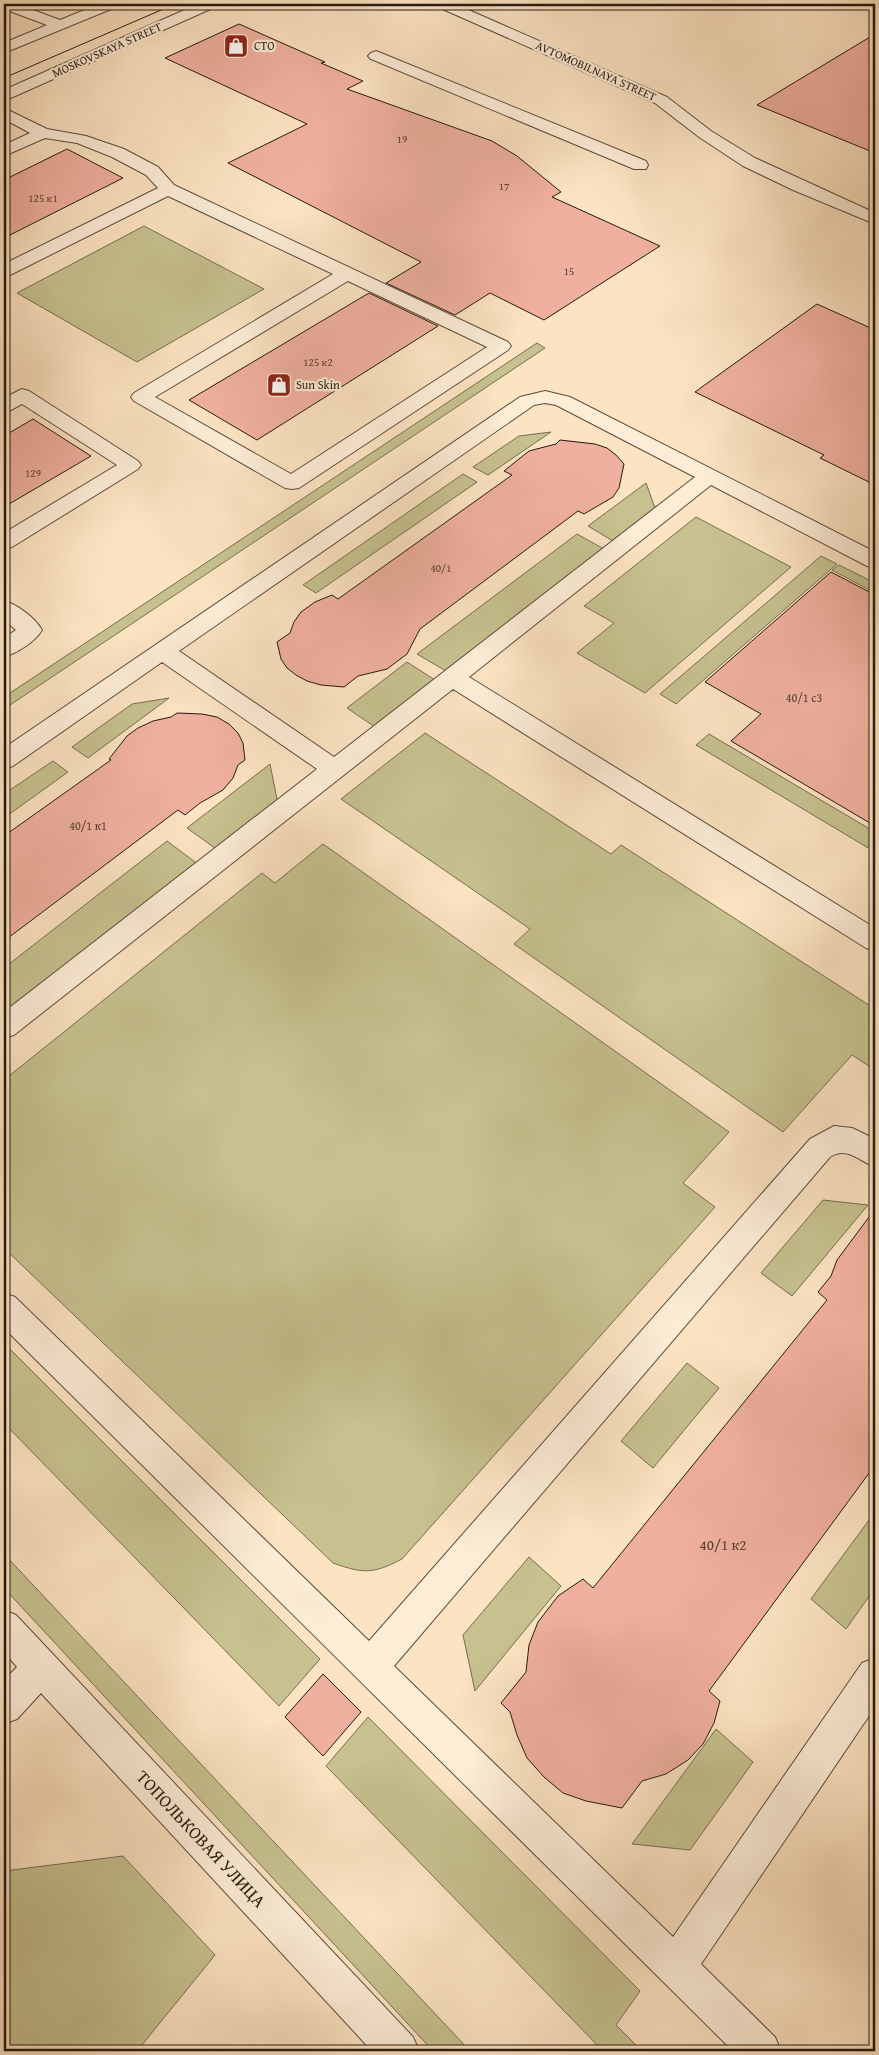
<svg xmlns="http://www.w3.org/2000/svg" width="879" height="2055" font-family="'Gentium Book Plus',serif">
<rect width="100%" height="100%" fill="#fce3c2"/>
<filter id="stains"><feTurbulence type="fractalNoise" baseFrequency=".004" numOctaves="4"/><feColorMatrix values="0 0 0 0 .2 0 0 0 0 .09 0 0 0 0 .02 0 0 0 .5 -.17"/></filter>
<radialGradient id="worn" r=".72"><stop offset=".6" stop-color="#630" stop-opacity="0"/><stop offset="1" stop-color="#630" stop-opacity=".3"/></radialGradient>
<path fill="#c6c18f" stroke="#766e50" d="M144 226 264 289 137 362 17 293Z
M537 343 545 348 4 709V697Z
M551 432 488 475 473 467 519 436Z
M463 474 477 482 316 593 303 585Z
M646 483 655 508 613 541 588 526Z
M696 517 791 567 645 693 577 653 614 623 584 606Z
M577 534 604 549 446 671 417 654Z
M821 556 837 564 676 704 660 694Z
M839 565 875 583V593L832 570Z
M407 662 435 680 375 727 347 708Z
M169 698 88 758 72 747 132 704Z
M425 733 611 854 621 845 875 1009V1070L852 1055 783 1132 514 944 530 929 341 799Z
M709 734 875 832V852L696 745Z
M53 761 68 772 4 818V794Z
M270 764 278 804 219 851 187 828Z
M167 841 199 865 4 1018V968Z
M323 844 729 1132 683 1183 715 1207 402 1559C373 1574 364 1574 333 1563L4 1248V1080L262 873 275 883Z
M823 1200 868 1205 792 1296 761 1273Z
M4 1343 320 1659 279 1706 4 1423Z
M687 1363 719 1388 653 1468 621 1441Z
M875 1512V1588L846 1629 811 1599Z
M4 1554 470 2051H433L4 1588Z
M529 1557 561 1586 475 1691 463 1635Z
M368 1717 640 1991 616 2025 642 2051H603L326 1766Z
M716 1729 753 1762 690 1850 632 1844Z
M123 1856 215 1955 137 2051H4V1871Z"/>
<path fill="#f0b09f" stroke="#261a10" d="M239 24 325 62 321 63 363 81 347 89 492 141 517 156 561 192 552 197 660 246 544 320 490 293 455 315 386 283 421 262 228 163 307 124 165 58Z
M875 34V153L757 105Z
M67 149 123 178 4 238V180Z
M369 293 438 326 257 440 189 400Z
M817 304 875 330V485L820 458 824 455 695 392Z
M33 419 91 456 4 507V436Z
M560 440 595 444 607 448 616 455 624 464 619 488 613 497 584 514 578 511 420 629 407 654 387 669 358 676 344 687 321 685 307 681 296 675 287 668 281 659 277 642 290 633 294 622 301 612 315 602 332 595 338 599 512 475 504 471 529 451 556 444Z
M831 572 875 595V826L731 741 761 714 705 682Z
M177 713 202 714 217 717 229 724 238 733 243 743 245 760 238 765 233 778 223 790 200 803 185 815 178 810 4 941V836L111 760 109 759 127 736 138 728 153 721 171 717Z
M875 1209V1465L709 1691 720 1701 714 1723 703 1744 688 1760 666 1774 642 1781 622 1808 586 1801 563 1793 544 1777 527 1758 517 1735 510 1712 501 1703 526 1672 529 1645 538 1622 558 1596 583 1579 593 1588 827 1300 818 1292 831 1276 837 1260Z
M323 1674 361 1712 323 1756 285 1717Z"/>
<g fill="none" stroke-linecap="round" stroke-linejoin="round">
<defs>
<path id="minor" d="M4 4H17L60 20 99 4H118L116 7 4 53V43L47 25 4 9Z
M198 4H217L215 7 4 101V90Z
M436 4H455L667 97 711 131 755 158 875 213V224L793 190 743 166 699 137 655 103 438 7Z
M376 51 646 161 648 165 646 169H634L371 59 368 56 371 53Z
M4 108 47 129 86 136 124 149 158 167 174 185 508 342 511 346 508 350 299 488 292 489 285 488 134 401 131 397 134 393 333 274 168 196 10 275 4 276V264L158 188 146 175 112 157 77 143 45 138 4 156V145L30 133 4 119ZM348 281 487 347 291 474 155 397Z
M22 389 29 391 138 461 141 465 138 469 12 547 4 549V533L117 465 22 404 11 410 4 412V398Z
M545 391 570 397 875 552V568L867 566 711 485 469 677 875 928V951L866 948 453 689 14 1035 4 1038V1012L317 769 162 662 13 766 4 769V748L520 397ZM545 403 556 405 695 477 334 757 179 651 534 405Z
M4 601C17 604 35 618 42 630 35 642 17 653 4 657V638L16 630 4 620Z
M834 1126 852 1128 875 1139V1167C859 1161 847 1146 830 1157L394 1666 673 1937 862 1663 875 1658V1707L701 1964 775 2037 781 2051H733L4 1328V1293L15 1297 369 1641 810 1139Z
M4 1610 16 1615 413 2037 419 2051H372L41 1693 17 1719 4 1724V1680L17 1667 4 1652Z"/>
</defs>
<use href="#minor" stroke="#5c4c3c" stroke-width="2"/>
<use href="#minor" fill="#fdedd7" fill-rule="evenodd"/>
<path stroke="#261a10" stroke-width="1" d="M4 78 175 4"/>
</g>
<defs>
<symbol id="shop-square" viewBox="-11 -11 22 22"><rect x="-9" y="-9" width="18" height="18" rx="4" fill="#8f2418" stroke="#fdedd7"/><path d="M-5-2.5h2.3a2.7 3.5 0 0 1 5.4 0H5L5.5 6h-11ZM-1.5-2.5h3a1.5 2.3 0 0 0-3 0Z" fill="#fff"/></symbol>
</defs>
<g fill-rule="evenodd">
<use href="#shop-square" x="222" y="32" width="28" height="28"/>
<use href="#shop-square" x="265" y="371" width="28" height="28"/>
</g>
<g text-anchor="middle" stroke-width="4.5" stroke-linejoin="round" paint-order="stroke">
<g font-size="11" fill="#584034">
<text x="402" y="143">19</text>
<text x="504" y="190">17</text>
<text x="43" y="202">125 к1</text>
<text x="569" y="275">15</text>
<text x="318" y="366">125 к2</text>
<text x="33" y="477">129</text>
<text x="441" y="572">40/1</text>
</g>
<g font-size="12" fill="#261a10" stroke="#fdedd7" text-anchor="start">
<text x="254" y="50">СТО</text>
<text x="296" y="389">Sun Skin</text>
</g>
<g font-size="12" fill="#261a10" stroke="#fdedd7">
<text transform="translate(107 50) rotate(-24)" y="4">MOSKOVSKAYA STREET</text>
<text transform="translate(596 71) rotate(24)" y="4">AVTOMOBILNAYA STREET</text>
</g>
<g font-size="12" fill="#584034">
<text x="804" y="702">40/1 с3</text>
<text x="88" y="830">40/1 к1</text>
</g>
<g font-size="15" fill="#584034">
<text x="723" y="1550">40/1 к2</text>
</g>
<g font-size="18" fill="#261a10" stroke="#fdedd7">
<text transform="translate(201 1839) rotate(47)" y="6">ТОПОЛЬКОВАЯ УЛИЦА</text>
</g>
</g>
<rect width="879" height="2055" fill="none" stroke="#fce3c2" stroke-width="20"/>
<rect x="5" y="5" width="869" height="2045" fill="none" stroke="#261a10" stroke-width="2.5"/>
<rect x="10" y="10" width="859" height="2035" fill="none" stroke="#261a10"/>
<rect width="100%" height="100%" filter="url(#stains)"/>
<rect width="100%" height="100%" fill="url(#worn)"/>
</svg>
